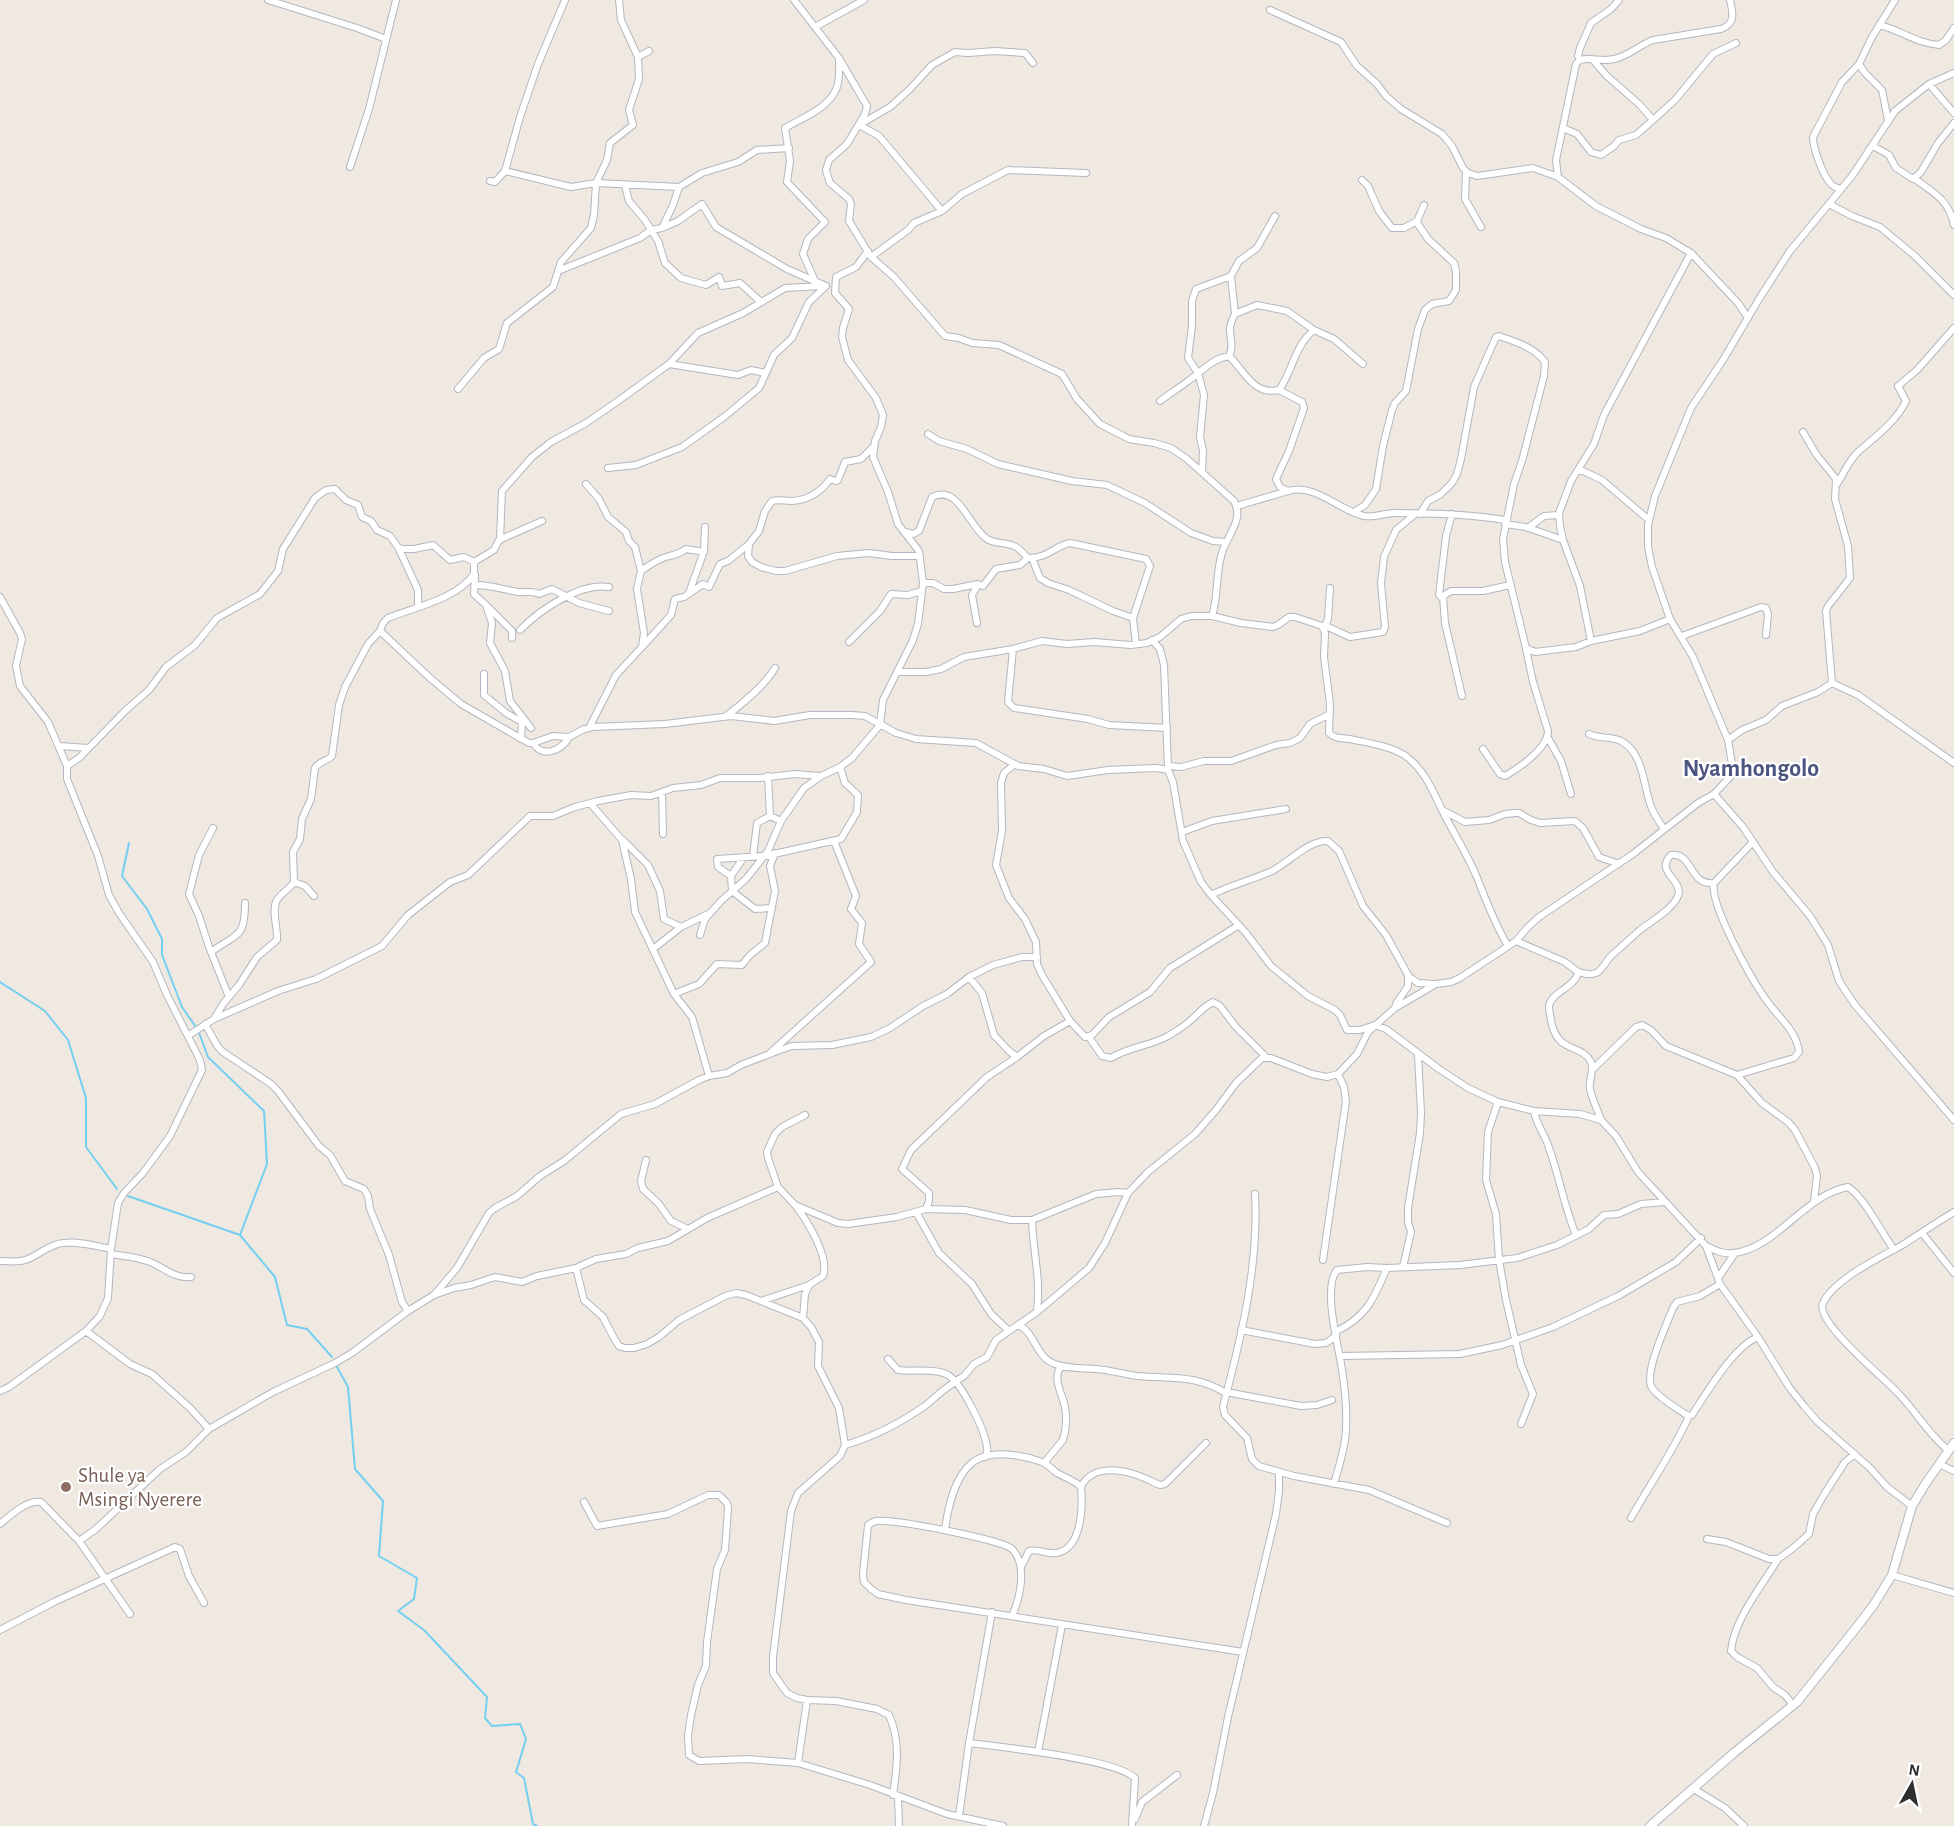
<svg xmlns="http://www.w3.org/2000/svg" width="1954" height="1826" font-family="'Alegreya Sans',sans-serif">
<rect width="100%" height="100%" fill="#efe9e1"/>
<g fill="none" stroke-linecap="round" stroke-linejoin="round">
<path stroke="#75cff0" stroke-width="2" d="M129 843 122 876 147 909 162 939V955L182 1007 198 1030 208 1057 264 1111 267 1164 240 1235 275 1277 287 1325 307 1329 332 1357
M0 982 45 1011 68 1040 86 1098V1147L117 1189
M128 1196 240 1235
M337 1367 348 1387 355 1469 383 1501 379 1556 417 1578 414 1599 398 1611 424 1630 487 1697 485 1718 492 1726 520 1724 526 1739 516 1772 524 1778 533 1824 537 1826"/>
<defs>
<path id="minor" d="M268 0 357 28 386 39
M619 0 621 20 638 57
M794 0 839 58 867 106 865 114 847 144 829 160 826 170 827 174 830 183 849 199 851 204 849 221 871 257 894 277 945 336 959 338 972 343 999 345 1062 374 1077 399 1100 424 1129 439 1154 443 1171 448 1187 459 1234 501C1244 519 1229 533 1223 550 1215 571 1219 595 1212 616
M1270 10 1341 42 1357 66 1377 84 1386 96 1401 109 1442 134 1452 146 1463 168 1468 173 1477 176 1533 168 1558 177 1596 206 1641 229 1666 238 1691 253 1738 303 1748 318
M1879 25C1901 30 1915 43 1939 45L1946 40 1954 28
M815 27 864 0
M1592 59 1607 76 1640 105 1653 120 1675 100 1713 54 1736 43
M1580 60C1591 57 1602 62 1614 59 1629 56 1639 45 1653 40L1721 29C1736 23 1733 14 1730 0
M1929 84 1954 113
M1888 120 1882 90 1865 73 1859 64 1872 37 1895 0
M1563 128 1577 134 1591 152 1601 155 1614 146 1619 140 1636 135 1653 120
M1873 146 1889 155 1896 168 1913 179 1921 172 1938 143 1954 123
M350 167 369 109 396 0
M505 171 520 117 538 64 565 0
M1466 172 1465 199 1481 227
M1558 177 1556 160 1576 64 1580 60 1578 56 1580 48 1591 23 1611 9 1619 0
M1915 179C1934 193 1949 200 1954 225
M1362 180 1368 186 1379 211 1392 228H1404L1417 221
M490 181 495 182 505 171 571 187 596 183 607 160 610 143 633 125 629 110 639 79 638 57 649 51
M625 186 629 201 645 220 658 241 665 263 681 278 706 285 719 277 722 286 740 283 761 302
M1841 189C1838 188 1834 187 1832 185 1823 177 1813 148 1813 137L1842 82 1859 64
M1829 204 1852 216 1880 227 1915 256 1954 295
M942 211 879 136 859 125 890 107 909 90 932 65 955 52 968 53 995 51 1025 53 1033 63
M662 228 678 221 702 204 716 227 787 269 826 286
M871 257 908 230 914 223 942 211 962 194 1008 170 1086 173
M558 271 640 238 651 230 662 228 673 205 679 187
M1231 276 1235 314
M815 281 803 254 808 239 825 222 787 182 790 161 785 128C802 118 830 108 837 87 840 78 839 68 839 58
M1314 330C1294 346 1293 371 1279 390L1302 402 1304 408 1289 451 1276 479 1280 487 1288 491C1315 483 1338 510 1364 516 1373 518 1385 513 1395 513 1432 513 1469 514 1505 520
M1229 356C1244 370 1253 396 1279 390
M669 364 698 333 743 313 785 288 822 286
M458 389 484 358 499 349 507 323 553 287 561 262 591 228 594 215 596 183 679 187 702 173 738 162 757 150 789 148
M1160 401C1169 394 1179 388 1188 381 1203 371 1211 359 1229 356 1234 347 1230 339 1230 329 1230 324 1233 318 1235 314L1257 305 1287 311 1314 330 1334 339 1363 364
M928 434 939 441 967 449 998 464 1072 481 1107 485 1145 503 1191 533 1213 541 1226 542
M872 448 861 459 845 462 838 480 836 481 830 479C821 492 808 500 792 501 785 501 779 499 772 501L765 511 759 531 749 544 748 556 752 562 761 567 776 571H785L837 556 869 553 892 556H920
M608 468 636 465 682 447 724 417 759 388 774 355 792 338 809 302 826 286
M1577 471H1583L1602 480 1649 520
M1202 472 1203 451 1200 437 1204 395 1198 373 1188 358 1192 326V301L1196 289 1231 276 1239 261 1257 248 1275 216
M586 484 599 499 608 517 626 532 629 541 635 547 641 571
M1837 484C1844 473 1849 460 1858 452 1875 437 1896 422 1906 401L1898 386 1917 370 1954 328
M1237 506 1288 491
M1354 512 1365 505 1376 489 1383 446 1392 410 1395 403 1406 391 1418 329 1425 310 1432 304 1449 301 1456 290V272L1454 263 1428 239 1418 224 1417 221 1424 205
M1420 514 1428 501 1441 494 1452 483 1457 474 1461 459 1474 387 1496 337 1499 336C1516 342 1534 347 1545 362L1544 376 1522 461 1514 484 1503 539 1505 562 1526 648 1535 652 1576 647 1591 641 1640 631 1670 619
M1505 524 1526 527 1563 540
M1528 528 1544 516 1559 515
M903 531 913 534 919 531 932 497C959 484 968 526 987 539 995 544 1005 542 1014 546 1020 548 1023 554 1028 558 1049 558 1054 546 1070 543L1146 559 1150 566 1133 618 1136 644
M500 540 502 491 532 457 551 442 586 423 618 401 669 364 738 375 751 370 766 373
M398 547 418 590V607
M1032 558 1040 578 1048 583 1069 590 1113 611 1133 618
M474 562 494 550 499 540 542 521
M475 575 474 594 486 605 492 623 490 643 505 671 510 701 531 728
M923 583H933L944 589H953L978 584 983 586 996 569 1020 565 1028 558
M475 585C494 585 502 590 519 592 526 593 532 590 539 594L552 589 579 603 609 611
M689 593 704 551 705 527
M0 597 20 633 22 639 16 666 20 686 48 722 67 766
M1442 598 1439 595 1446 536 1452 514
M488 607 512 631V638
M977 623 972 595 978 585
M1326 626 1350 637 1383 632 1385 627 1381 583 1384 557 1396 530 1414 515
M1324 628 1328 619 1330 588
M520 630C540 610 580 582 609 587
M1682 636 1761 607 1766 608 1768 614 1766 635
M1152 640 1160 649 1164 665 1168 768
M1591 641 1580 586 1563 540 1560 526 1559 513 1571 481 1594 444 1604 415 1691 253
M849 642 880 611 891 594 908 595 922 591
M642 647 671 615 675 599 684 597 703 584 709 587 720 564 728 561 749 544
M1013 649 1008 702 1014 708 1088 719 1109 725 1167 728
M897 672H926L941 669 964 657 1013 649 1042 641 1067 644 1094 642 1131 645 1147 643 1160 637 1181 619 1191 616H1212L1241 623 1273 627 1278 625 1289 617H1295L1322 626 1325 633 1324 657 1330 704 1329 733C1335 739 1342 738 1350 739 1368 743 1392 746 1407 757 1425 771 1433 791 1442 810 1453 832 1466 852 1476 875 1486 900 1494 923 1508 946
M484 674V695L506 713 522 722 521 739
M1832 683 1858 695 1954 763
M1462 696 1445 623 1443 596 1451 591H1483L1510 585
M726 716C741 705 765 685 775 668
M589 728 616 675 642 647 644 633 637 589 641 571C648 566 655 561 663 558 672 555 678 555 686 549L704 552
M1589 734C1599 739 1611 736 1621 741 1645 754 1643 788 1652 809 1655 816 1660 823 1664 829
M1548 738 1561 761 1571 794
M1728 740 1742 730 1766 720 1782 706 1818 692 1832 683 1826 611 1828 606 1850 578 1848 546 1835 499 1836 479 1816 454 1803 432
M533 743C543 759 562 750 569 737
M60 746 88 748
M1483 749 1500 774 1505 776C1519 768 1548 748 1548 731L1533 682 1526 649
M1015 764 1004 773 1001 783 1002 831 996 865 1009 898 1025 919 1036 942 1037 964 1042 975 1070 1021 1085 1037 1092 1035 1109 1017 1119 1011 1150 992 1170 968 1239 925
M1168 766 1181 767 1204 761H1231L1276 745 1290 743 1300 738 1310 724 1330 714
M768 776 770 816 781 821
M662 792 663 834
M1714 794 1743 827 1773 872 1810 916 1828 945 1839 981 1855 1005 1954 1120
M590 803 622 840 631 879 635 912 674 994 692 1017 709 1076
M1444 811 1465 822 1489 820 1505 814 1515 813H1519L1531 820 1540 823 1575 821 1583 828 1599 857 1619 864
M213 828 199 855 189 894 199 916 209 947 229 997
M1182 832 1212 821 1286 809
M623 840 648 865 660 891 664 919 681 927 710 913
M753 856 757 823 770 816
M731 876 744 857
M294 882 305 886 314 896
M1211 895C1231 885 1252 880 1272 871 1288 863 1310 839 1328 841L1339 851 1363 906 1386 935 1408 975V986L1396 1004 1395 1008
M772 908 755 909 732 891 731 876 718 867 717 859 765 856 841 839 857 812 858 795 845 783 840 767
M700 935 705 919 721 901 746 879 768 851 781 821 804 788 821 776 840 767 852 758 880 725 883 700 913 640 918 624 923 583 919 551 898 524 888 492 873 457 875 441 881 427 883 415 876 398 848 360 842 337 843 328 849 309 835 293 836 277 856 267 868 251
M1516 941 1565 962 1578 972C1576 987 1551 992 1549 1006 1549 1012 1551 1019 1552 1025 1559 1053 1582 1044 1591 1062 1595 1071 1588 1080 1590 1089 1592 1100 1598 1110 1601 1120
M653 949 681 927
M211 952C237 933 245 939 245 903
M1578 972C1584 973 1590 976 1596 973 1603 970 1606 960 1612 955 1621 947 1630 939 1640 930 1650 922 1673 909 1678 896 1684 880 1654 872 1671 855 1693 852 1689 886 1714 883
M1408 976 1418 983 1434 984
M969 977 982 993 994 1035 1009 1051 1017 1057
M674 994 699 984 717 964 742 965 750 955 765 943 775 891 770 866 775 853
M214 1019 223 1004 239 985 257 957 277 940C278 928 271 910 277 900 281 893 290 889 294 882L293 852 300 839 302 819 311 799 315 768C318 762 327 761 332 756L339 705 345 687 368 644 380 631
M205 1024 218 1047 223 1052 271 1084 278 1091 319 1146 330 1155 345 1181 364 1189 368 1196 370 1209 389 1255 402 1302 408 1311
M189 1035 214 1019 278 991 316 979 382 946 408 915 450 882 468 875 530 816H553L575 807 598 801 631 795 651 796 673 788 701 785 720 778H759L795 774 820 776
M1089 1037 1102 1056 1111 1058C1129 1047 1150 1046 1168 1036 1176 1031 1185 1026 1191 1020 1199 1013 1204 1006 1213 1002L1220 1006 1236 1027 1266 1057
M770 1053 871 962 859 944 862 923 851 909 856 896 834 841
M1592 1070 1636 1027 1642 1025 1651 1030 1666 1046 1737 1075 1762 1103 1788 1122 1795 1130 1815 1168 1817 1176 1814 1202
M1737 1075 1794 1058 1799 1052C1797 1031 1778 1017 1767 1001 1753 982 1709 904 1714 883L1753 842
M1498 1102 1488 1132 1486 1180 1496 1214 1499 1260 1506 1300 1521 1365 1533 1394 1521 1424
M1534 1111C1536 1124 1544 1133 1548 1145 1559 1175 1564 1206 1576 1235
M805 1115 782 1127 775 1134 767 1152 768 1158 778 1187 795 1205 838 1223 848 1224 897 1217 926 1209 965 1210 1011 1220H1032L1096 1194 1118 1192 1128 1193
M646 1160 641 1181 643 1189 659 1204 671 1221 688 1229
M1255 1194C1259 1266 1241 1338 1223 1407L1225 1415 1247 1438 1252 1459 1259 1466 1294 1476 1369 1490 1447 1523
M796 1206C807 1221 830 1257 823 1276L809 1285 805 1294 803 1318
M926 1209 929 1201V1193L902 1169 911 1150 987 1077 1017 1057 1044 1036 1070 1021
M916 1212 939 1253 972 1284 991 1314 1009 1331
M1032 1220C1033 1253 1041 1277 1037 1311
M1922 1233 1954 1273
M1706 1246C1715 1250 1724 1255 1734 1253 1777 1248 1804 1195 1848 1187 1864 1197 1882 1233 1894 1250
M111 1254C124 1256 138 1257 150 1262 165 1268 175 1279 191 1277
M1323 1260 1346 1101 1344 1087 1338 1074
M0 1261C10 1261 19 1263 28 1259 40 1254 50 1244 63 1243 79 1241 96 1246 111 1249
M1403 1267 1411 1232 1408 1222V1208L1420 1133 1421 1113 1418 1055
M576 1268 584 1300 603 1317 615 1340 619 1346 625 1348H634L647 1344 659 1337 679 1320 725 1296 736 1293 746 1295 803 1318 811 1327 819 1342 818 1366 839 1408 845 1445 840 1456 798 1493 791 1511 773 1657V1673L787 1693 797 1698 807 1700 836 1701 877 1709 889 1715C901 1742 897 1767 893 1795
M1718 1278 1735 1253
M1720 1284 1700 1296 1677 1302 1673 1308C1667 1324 1643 1374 1652 1388 1659 1398 1675 1407 1685 1414L1689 1416 1692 1415C1706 1394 1734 1346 1758 1337
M434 1295 457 1268 489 1213 495 1208 517 1196 540 1176 564 1161 621 1114 655 1104 699 1080 709 1076 727 1073 741 1065 780 1050 792 1046 832 1045 871 1037 890 1028 923 1006 947 994 969 977 993 965 1022 957H1037
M761 1301 809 1285
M1019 1325C1036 1334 1036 1358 1055 1364 1068 1369 1082 1368 1096 1369 1110 1370 1123 1374 1137 1376 1171 1379 1194 1374 1226 1393
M1241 1330 1315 1344 1326 1343 1336 1336
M86 1331 130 1364 152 1374 190 1408 209 1429
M1335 1332C1367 1317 1374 1298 1387 1268
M1340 1356 1460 1354 1502 1345 1553 1327 1620 1295 1676 1262 1701 1238
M888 1359 898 1370C913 1372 934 1368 948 1375 962 1383 986 1432 987 1448 988 1452 987 1453 985 1457
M956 1381 964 1376 974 1364 987 1357 996 1340 1037 1312 1089 1268 1105 1243 1128 1193 1148 1172 1195 1134 1216 1110 1236 1083 1262 1058H1271L1312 1074 1327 1077 1338 1074 1357 1054 1368 1032 1395 1008 1436 984 1451 982 1460 978 1516 941 1528 927 1539 917 1633 854 1698 803 1714 794 1731 776 1733 770 1728 740 1693 657 1670 619 1652 567 1648 547V525L1655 496 1691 408 1723 360 1759 299 1790 251 1852 176 1895 111 1929 84 1954 73
M0 1391 9 1387 86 1331 100 1316 108 1298 111 1249 118 1203 124 1193 143 1173 170 1136 202 1070 200 1060 167 995 153 962 119 913 109 895 98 856 67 779V766L79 758 126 710 149 690 166 667 195 645 217 618 260 594 278 571 283 549 315 498 326 490 335 489 346 500 358 505 362 517 371 521 377 530 390 536 398 547 402 549H414L433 545 450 560 464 557 474 562V574C457 599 415 607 388 618L383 623 380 631 430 678 461 704 529 743H533L553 736 569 737 584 729 592 727 665 724 731 716 774 721 810 715H852L865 716 896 733 916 739 976 743 1018 766 1044 769 1067 776 1108 770 1156 768 1168 770 1173 782 1183 841 1201 882 1211 895 1246 933 1271 966 1308 996 1335 1010 1340 1015 1347 1030H1360L1375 1025 1386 1029 1439 1069 1468 1088 1498 1102 1534 1111 1580 1114 1601 1120 1616 1136 1638 1172 1706 1246 1720 1284 1758 1337 1789 1387 1804 1406 1817 1421 1870 1468 1887 1487 1912 1506
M1226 1392 1301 1406 1317 1405 1332 1400
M845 1445C873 1437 902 1422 926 1405 936 1397 945 1387 956 1382
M1948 1450C1928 1434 1915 1410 1897 1392 1884 1378 1814 1321 1823 1303 1834 1279 1881 1257 1904 1244 1921 1233 1937 1222 1954 1212
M1044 1463 1063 1440C1066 1431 1067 1417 1065 1407 1062 1393 1052 1379 1061 1366
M1939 1464 1954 1471
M1334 1484C1339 1466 1345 1449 1346 1430 1347 1411 1345 1389 1342 1370 1339 1347 1322 1288 1337 1270L1367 1267 1387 1268 1460 1265 1517 1258 1557 1245 1589 1229 1604 1215 1618 1214 1641 1204 1664 1202
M1081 1487C1092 1464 1122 1469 1142 1477 1148 1479 1154 1483 1160 1485L1165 1484 1206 1443
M584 1502 597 1526 668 1514 708 1495H719L727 1503 728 1508 725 1550 717 1569 707 1642 706 1666 698 1685 691 1715 688 1736 689 1755 699 1761 747 1759 798 1763 870 1785 947 1814 1003 1826
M1631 1518C1650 1484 1673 1452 1689 1416
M0 1524C11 1515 26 1500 41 1502L79 1541 130 1614
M945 1530C948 1507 954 1477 973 1462 991 1449 1023 1455 1042 1462 1048 1465 1052 1469 1057 1473 1066 1478 1074 1480 1081 1487 1083 1507 1082 1548 1057 1553 1047 1555 1039 1548 1029 1551L1021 1567
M1707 1539 1726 1542 1769 1559H1778L1792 1549 1809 1534 1813 1514 1825 1493 1845 1462 1855 1454
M79 1541 96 1529 160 1469 186 1452 209 1429 273 1392 335 1363 352 1353 408 1311 434 1295 454 1288 471 1285 495 1277 522 1282 537 1276 576 1268 596 1259 626 1254 638 1248 668 1241 707 1218 778 1187
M1778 1559C1762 1586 1734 1619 1731 1651L1737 1657 1757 1668 1773 1687 1785 1695 1793 1705
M1892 1575 1954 1593
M1012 1616C1020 1598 1028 1565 1012 1549 1003 1540 891 1518 876 1521 872 1522 872 1522 868 1525L863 1574 864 1582 871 1589 878 1594 906 1600 1243 1652
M0 1630 56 1601 175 1547 180 1549 189 1576 204 1603
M969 1743C1001 1747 1116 1759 1135 1778L1132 1826
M1038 1752 1062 1625
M798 1763 807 1700
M1694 1789 1725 1808 1744 1826
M898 1797 899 1826
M959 1816 969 1743 992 1612
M1135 1819 1142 1802 1177 1775
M1204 1826 1213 1793 1228 1717 1276 1514 1279 1491V1472"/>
<path id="secondary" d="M1650 1826 1735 1752 1797 1702 1856 1628 1873 1606 1892 1575 1912 1506 1926 1483 1954 1443"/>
</defs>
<use href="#minor" stroke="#b4b7c1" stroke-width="8"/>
<use href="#secondary" stroke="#b4b7c1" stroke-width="10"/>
<use href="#minor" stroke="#fff" stroke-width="6"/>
<use href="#secondary" stroke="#fff" stroke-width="8"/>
</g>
<circle fill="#8d6e63" stroke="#fff" stroke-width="2" cx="66" cy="1487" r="6"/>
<g text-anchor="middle" stroke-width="4.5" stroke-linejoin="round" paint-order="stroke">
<g font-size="21" fill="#785e54" stroke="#fff" text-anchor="start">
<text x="78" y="1482">Shule ya<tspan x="78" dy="24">Msingi Nyerere</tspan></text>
</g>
<g font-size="24" font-weight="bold" fill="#4d5680" stroke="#fff">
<text x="1751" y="776">Nyamhongolo</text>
</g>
</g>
<g transform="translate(1912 1784) rotate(9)" stroke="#ffffff" stroke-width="4.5" paint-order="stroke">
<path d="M0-4.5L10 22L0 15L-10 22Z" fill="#2e2e2e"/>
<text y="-9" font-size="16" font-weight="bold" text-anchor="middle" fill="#2e2e2e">N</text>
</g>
</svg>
